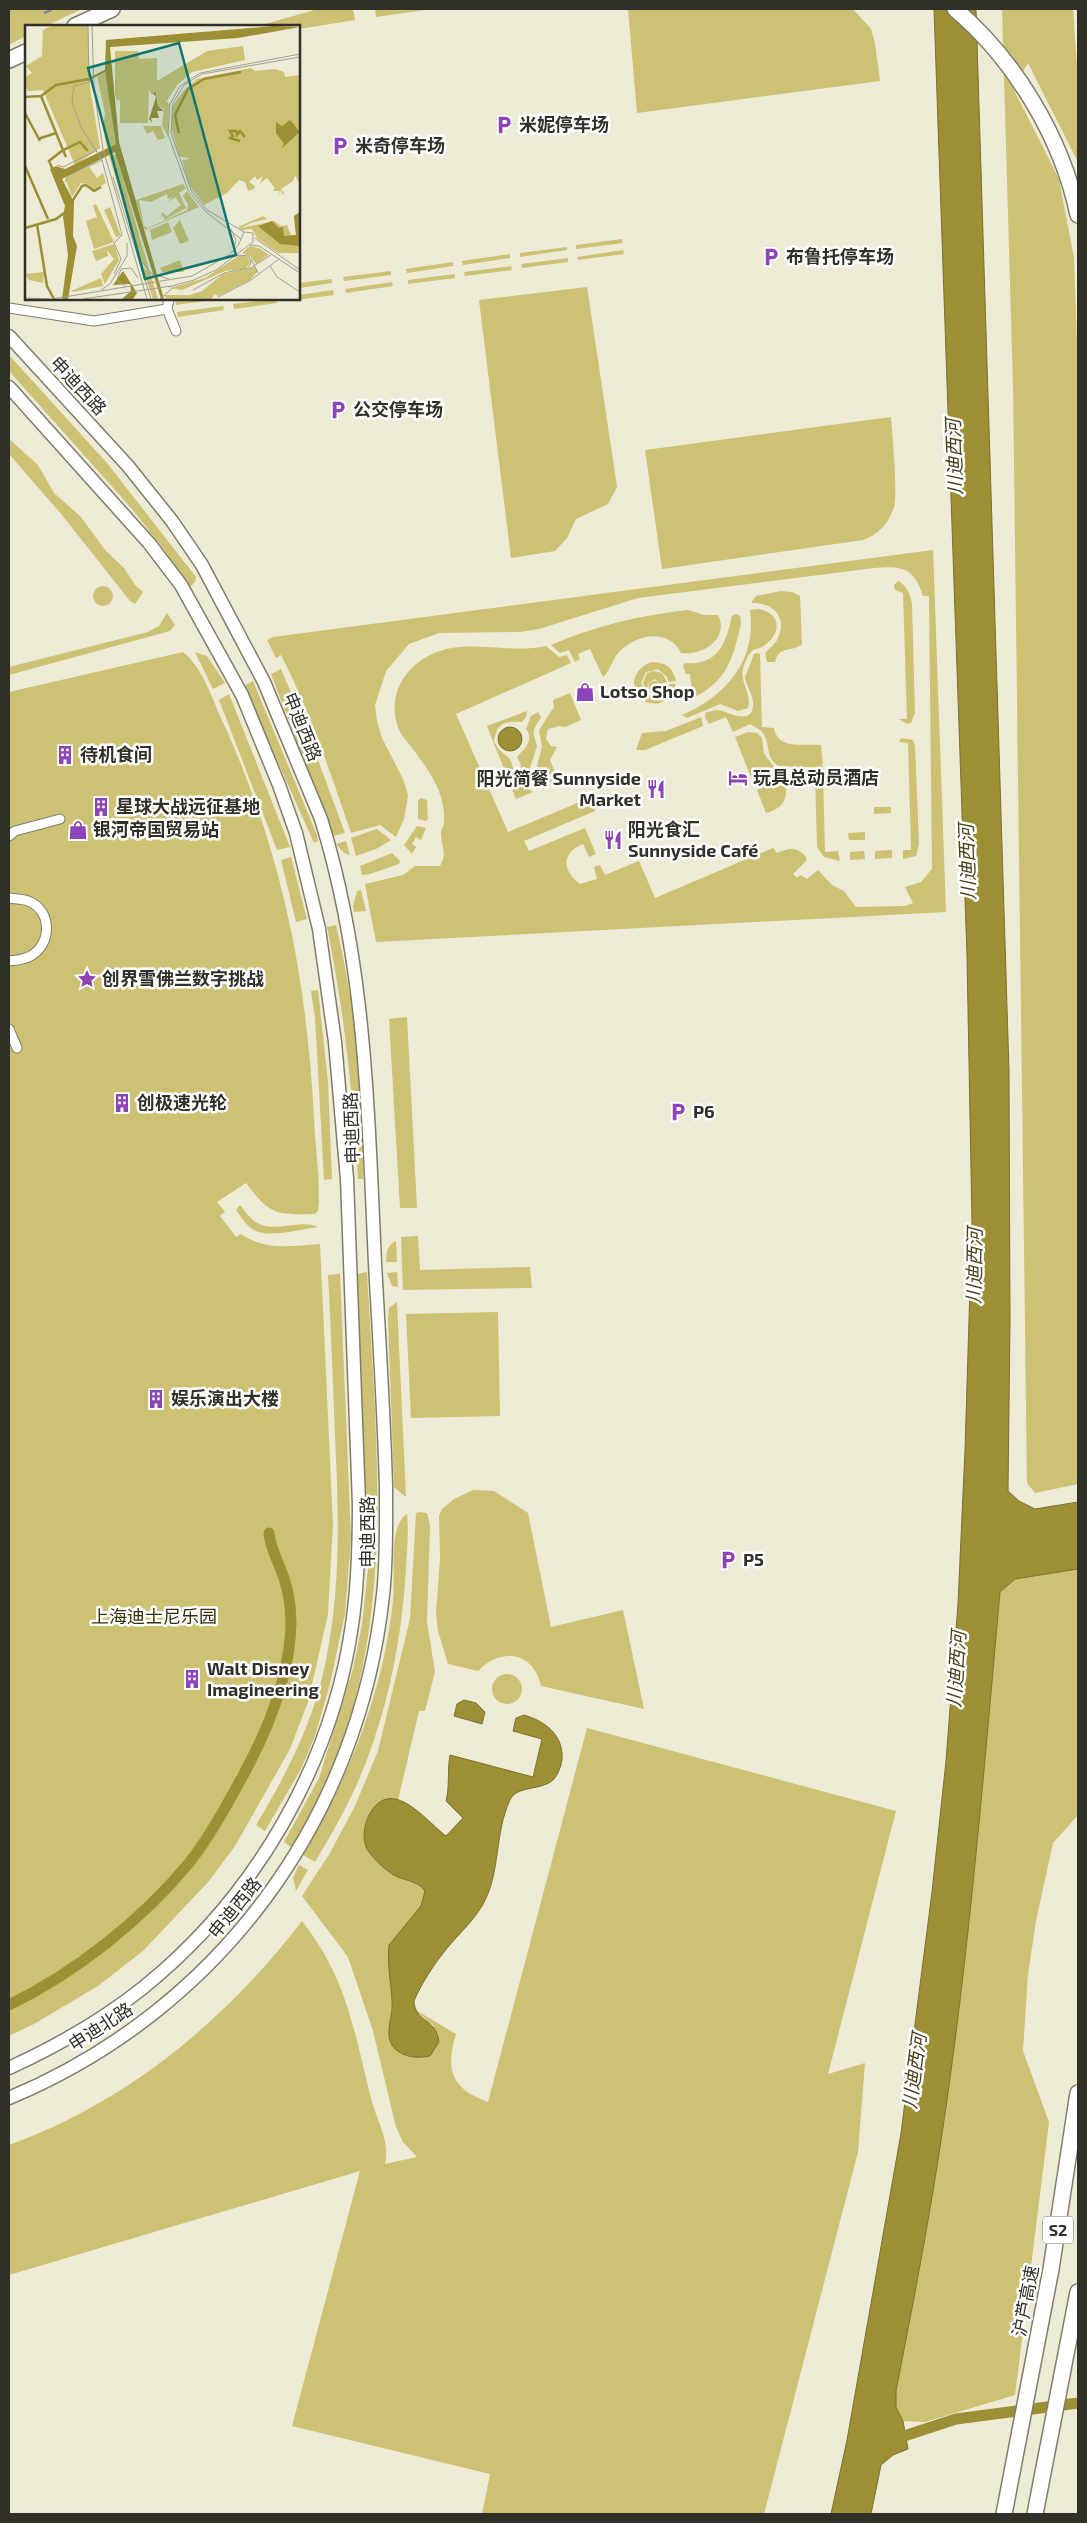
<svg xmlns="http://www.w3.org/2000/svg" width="1087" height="2523" viewBox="0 0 1087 2523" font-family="'Exo 2','Noto Sans SC',sans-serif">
	<rect width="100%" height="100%" fill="#edead5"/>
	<g fill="#cdc173">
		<polygon points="9,9 43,9 47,13 57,9 82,9 46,26 26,26 26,36 9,45"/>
		<polygon points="318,9 353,9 355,20 299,29 299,26 258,26"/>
		<polygon points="375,9 432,9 376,17"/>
		<polygon points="628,9 853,9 871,29 875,43 880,81 637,113"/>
		<polygon points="1002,9 1073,9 1078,80 1078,162 1028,63 1013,88 1059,179 1074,258 1078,371 1078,1484 1035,1493 1027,1483 1013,386"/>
		<polygon points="622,239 623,243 576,249 576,245"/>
		<polygon points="567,247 567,250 520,257 520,253"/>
		<polygon points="623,250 624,254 578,260 577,257"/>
		<polygon points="510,254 510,258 463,265 462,261"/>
		<polygon points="568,258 568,262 522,268 521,264"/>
		<polygon points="453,262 453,266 407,273 406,269"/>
		<polygon points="511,266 512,270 465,276 464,272"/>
		<polygon points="391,271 391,275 344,281 343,277"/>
		<polygon points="455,274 455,278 408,284 408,280"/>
		<polygon points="332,279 332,283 299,288 299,283"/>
		<polygon points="392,282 393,286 346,293 345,289"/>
		<polygon points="587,287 617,487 608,504 576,519 567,538 555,551 511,558 479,300"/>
		<polygon points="333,290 334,295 289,301 289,299 299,299 299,295"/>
		<polygon points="186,299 220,299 176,305 175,300"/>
		<polygon points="273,299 276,299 277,303 234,309 233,304"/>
		<polygon points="223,306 224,310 178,317 177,312"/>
		<polygon points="9,355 107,463 196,577 195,582 191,586 187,584 165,551 132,509 9,371"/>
		<path d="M891,417C892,435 898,494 894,507C889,523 878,535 863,540L662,569L645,450Z"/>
		<polygon points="9,439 38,465 54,493 80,516 106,551 124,568 135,585 143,592 135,604 130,601 62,515 9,454"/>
		<path d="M933,550L946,912L376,942L365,884L403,875L415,866H440C448,853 441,847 441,833C441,830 444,826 444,822C445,812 442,798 438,789C432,774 419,757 409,744C406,740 402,736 400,732C384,696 406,662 440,651C471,640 511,654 546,646L559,657L567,655L571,663L456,714L508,832L594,796L595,811L524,841L529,851L585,828L596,854L589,857L583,844C561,853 562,871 580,884L597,879L594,867L600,865L605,875L639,861L655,898L773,848L777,853C788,848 797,846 806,857V861L793,874L797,878L800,875L807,879L818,870L832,885L844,891L856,907L905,906L913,903L905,887L921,882L932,869L929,596H923C914,567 902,566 874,568L638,598L539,629L520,632L439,633L409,644L386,671L375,705L377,721L382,738L403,779L408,795L404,819L396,837L380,825L351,833C330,772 311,713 281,655L276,658L267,640L273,637Z"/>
		<path d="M898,581C907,585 910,594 912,604L915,713L911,723L907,724L899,719H907L903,593L895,590L894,585Z"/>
		<circle cx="103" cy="596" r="10"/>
		<path d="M781,591L792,592L800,596L802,644C791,653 779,645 775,662H767L765,653C769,648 776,644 778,638C788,616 772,602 751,603L756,596Z"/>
		<path d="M759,609C781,614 782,632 765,645C760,649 755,648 751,652C747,656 745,663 743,669C740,683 752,694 748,708L738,711L720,704L687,718L682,715C726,696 757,660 750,610Z"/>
		<path d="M688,610L704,615H718C730,639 702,656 681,653C669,628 636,634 619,652C612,659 611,670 603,677L590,649L578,654L580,659L575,662L569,650L560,653L551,645C595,626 640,615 688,610Z"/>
		<polygon points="167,613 175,625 170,631 9,675 9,667 148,632 159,626"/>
		<path d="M736,614L740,616L741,623C735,651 729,677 702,693C696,696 691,701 684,700V697L692,691L690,674H686L683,666L685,663C719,666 726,642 732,616Z"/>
		<path d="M183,652C202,667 212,698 222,720C282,852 306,973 314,1117C315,1147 321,1181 318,1211L315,1214C276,1215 270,1215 246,1183L217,1202L225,1212L220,1216L236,1237L241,1234C266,1251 291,1246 320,1244L333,1524L328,1614L308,1702L290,1749L235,1846L209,1881L144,1950L98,1986L34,2024L9,2036V692Z"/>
		<polygon points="195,652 207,656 225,683 213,689"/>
		<path d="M758,653L760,654L762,727L774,728C778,751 804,743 821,745L823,768L778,766C765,757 771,745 763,733C760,729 754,727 750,724L733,732L726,717L709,724L705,717L706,712C710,712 714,710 718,710C727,711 754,728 753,703C753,694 746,686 745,677L754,654Z"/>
		<path d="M651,662C665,662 673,667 676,681L669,682L667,677L658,669L646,672L641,683L649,695H661L667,690L669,684H676L671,698L657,704L645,702L646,697L638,689L635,690C632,676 638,668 651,662Z"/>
		<polygon points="281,669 305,725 345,833 333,836 271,674"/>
		<polygon points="653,671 662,673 667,682 660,684 655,679 649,682 647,688 652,693 659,691 661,685 667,685 664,691 656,695 646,691 643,683 647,673"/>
		<circle cx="654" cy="686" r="5.5"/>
		<polygon points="253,681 317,835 318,841 314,843 244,686"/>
		<polygon points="570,693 581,720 565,727 559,726 548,729 546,739 551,746 557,747 550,760 555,772 548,776 543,774 537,766 542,747 539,730 554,707 553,700"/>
		<polygon points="229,694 290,847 277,850 219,700"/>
		<path d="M527,711L526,717L522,722C505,721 497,722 494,741C504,762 513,748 514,780L533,792L516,799L487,726Z"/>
		<path d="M538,712L541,717C532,733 532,729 537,746L530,768L539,779C549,780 555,775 564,776L565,779L554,784L552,781L539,784L526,781L520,772L521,765L517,757C524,749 535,741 526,729L531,716Z"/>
		<polygon points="701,717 703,726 645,750 636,750 642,733 666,731"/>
		<polygon points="748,732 757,733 762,738 764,754 778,772 772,780 755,787 735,737"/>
		<polygon points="901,738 913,740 915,746 919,844 916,856 903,859 903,850 911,850 908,743 899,742"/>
		<polygon points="815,774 823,774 825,852 838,851 840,861 824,857 817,847"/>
		<path d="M780,776H783C789,795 787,807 766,813L757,790L773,783Z"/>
		<polygon points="862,776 863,784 847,784 847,777"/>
		<polygon points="421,798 427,800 428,819 426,821 418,819 418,800"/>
		<polygon points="874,807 891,807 891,813 874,814"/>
		<polygon points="417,826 426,828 421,840 416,837 412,844 416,847 412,854 404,845"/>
		<polygon points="377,829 391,840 376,849 356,856 351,838"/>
		<polygon points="865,832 865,840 849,840 848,833"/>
		<polygon points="346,841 350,855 344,853 336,844"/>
		<polygon points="892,850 892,858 875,859 875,851"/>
		<polygon points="864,851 865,859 850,860 850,852"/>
		<polygon points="392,853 400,861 399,864 370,874 362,875 360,866"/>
		<polygon points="291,857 307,919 296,922 281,860"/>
		<polygon points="361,890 366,911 354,912 353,906 357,891"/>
		<path d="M336,925C356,1007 363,1094 363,1179H358C353,1094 344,1011 327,927Z"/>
		<polygon points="318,990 328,1082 332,1179 324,1180 315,1017 311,991"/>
		<polygon points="407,1017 417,1208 400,1208 389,1019"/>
		<path d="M240,1205C244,1210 249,1217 254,1221C273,1235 298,1218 318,1227C299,1229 267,1240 251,1228C245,1224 240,1215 236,1210Z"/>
		<polygon points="418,1236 420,1270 530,1267 532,1288 403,1290 401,1237"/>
		<path d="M396,1241L397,1262H386C387,1252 386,1246 396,1241Z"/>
		<path d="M367,1272C376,1444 398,1622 326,1784C316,1806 303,1827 291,1847L284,1842L319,1778L353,1669L362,1625L368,1568L357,1274Z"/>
		<polygon points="397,1272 398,1287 392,1286 387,1273"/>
		<path d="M340,1274L351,1538L345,1614L330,1684L315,1736L301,1769L265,1831L256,1825C286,1775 313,1723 325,1665C341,1589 339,1515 335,1438C333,1384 331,1329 328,1275Z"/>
		<polygon points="397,1302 406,1497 394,1487 388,1318 389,1308"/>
		<polygon points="498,1312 500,1416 411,1418 406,1314"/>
		<path d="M473,1490L494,1491L528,1513L551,1627L623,1610L644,1709L541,1686C534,1652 501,1647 478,1671L448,1664L438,1631L436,1613L440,1558L439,1516L442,1509L454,1499Z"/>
		<path d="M420,1512L427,1513L430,1525L427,1622L435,1672L425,1711H419L398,1800C371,1802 366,1816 364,1841C370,1855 384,1869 397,1876C407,1882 418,1881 425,1891L422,1906L389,1946L392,2001L390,2028L407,2056L422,2058L430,2056L434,2026L414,2009L456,2034C445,2069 451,2089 488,2102L587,1728L896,1811L828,2074L865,2063L858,2152L764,2514H482L490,2474L292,2426L360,2171L9,2275V2145C128,2102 226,2020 302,1921C348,1980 354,2032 372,2102C378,2123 390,2142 385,2164L417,2157L403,2142L396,2127L373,2031L348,1957L302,1896L330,1853L355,1806L378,1751L410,1619L416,1513Z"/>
		<path d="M407,1514C409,1532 407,1549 406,1567C402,1644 385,1725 352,1795C341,1818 328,1840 315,1862L303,1855C349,1777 384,1690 393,1600C396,1577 387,1527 407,1514Z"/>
		<path d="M1078,1569V1815L1053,1843L1036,1921L1028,1974L1023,2051L1049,2122L1015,2395L925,2422L903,2421L896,2407V2391C909,2324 922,2258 933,2191C966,1993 982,1792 1000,1592L1015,1579Z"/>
		<circle cx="507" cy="1689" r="15"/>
		<polygon points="299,1865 308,1870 296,1891 293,1878"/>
	</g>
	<g fill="#9c8f34" stroke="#7c7230">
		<path d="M934,9H976L1009,1071L1010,1321L1008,1491L1019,1501L1035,1509L1078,1502V1569L1015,1579L1000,1592C982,1792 966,1993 933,2191C922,2258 909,2324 896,2391V2407L903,2421L908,2449L893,2455L881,2465L871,2514H831L847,2440L901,2133L932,1892L946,1761L958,1604L965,1450L972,1222L967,956Z"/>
		<circle cx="510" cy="739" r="12"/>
		<polygon points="464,1700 476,1703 485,1712 482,1724 454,1716 457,1704"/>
		<path d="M524,1715C545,1721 564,1735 562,1760C561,1766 558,1775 553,1780C541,1791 517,1785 510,1800C494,1834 501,1874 482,1906C473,1921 459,1934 448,1947C435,1963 422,1982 414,2001C415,2023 436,2017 439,2042L430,2056C414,2060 391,2055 389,2036C388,2025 393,2012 392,2001C391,1982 387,1964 389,1945L421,1906L425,1891C419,1882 408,1881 398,1877C388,1873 373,1859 367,1849C362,1839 364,1825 369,1815C391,1774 426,1821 446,1836L463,1818L446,1801C450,1785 447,1771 450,1755L533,1777L542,1739L513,1731L516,1718Z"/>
	</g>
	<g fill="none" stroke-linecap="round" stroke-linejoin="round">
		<g stroke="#9c8f34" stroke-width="11">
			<path d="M9,2005C75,1973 142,1920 189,1863C211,1835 229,1801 246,1770C270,1725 290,1675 291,1623C291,1603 287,1583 279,1565C274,1553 270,1545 269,1533"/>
			<polyline points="892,2440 956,2419 1078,2403"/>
		</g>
		<g stroke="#7f7d6a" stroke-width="11">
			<g id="street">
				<polyline points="169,299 167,309 176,331"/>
				<polyline points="9,308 94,321 167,309"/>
				<polyline points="9,836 15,831 60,819"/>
				<path d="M9,898C15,899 23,899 28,901C52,910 52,943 32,955C25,960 17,960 9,961"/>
				<polyline points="9,1029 17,1048"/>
			</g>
		</g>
		<g stroke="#7f7d6a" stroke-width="15">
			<g id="secondary">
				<path d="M9,336L128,466L172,521L202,565L264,682L321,819C366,963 368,1113 375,1263C379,1337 384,1412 386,1487C386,1523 387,1559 383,1595C359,1820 218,2011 9,2098"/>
				<path d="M9,387L149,543L181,585L242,695L279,785L296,833L319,929L335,1042L347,1179L359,1504C359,1544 358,1585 352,1625C332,1765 255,1897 144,1987C103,2020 57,2046 9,2068"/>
			</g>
		</g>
		<g stroke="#7f7d6a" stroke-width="18">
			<g id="highway">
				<path d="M955,9C1015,60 1062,138 1078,215"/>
				<polyline points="75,26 112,9"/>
				<polyline points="9,60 26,52"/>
				<polyline points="1004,2514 1051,2269 1078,2093"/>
				<polyline points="1035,2514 1078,2292"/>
			</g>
		</g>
		<use href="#street" stroke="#fff" stroke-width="9"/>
		<use href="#secondary" stroke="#fff" stroke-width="12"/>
		<use href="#highway" stroke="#fff" stroke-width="15"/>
		<polyline stroke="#8c8a7c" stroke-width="3" stroke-dasharray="9 9" stroke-linecap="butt" points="44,13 53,9"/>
	</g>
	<defs>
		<g id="parking-bare" transform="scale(1.5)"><path d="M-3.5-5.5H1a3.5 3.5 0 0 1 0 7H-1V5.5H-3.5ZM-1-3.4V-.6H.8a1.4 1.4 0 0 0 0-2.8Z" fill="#8c44b6" stroke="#fff" stroke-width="2.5" paint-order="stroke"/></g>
		<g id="shop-bare" transform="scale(1.5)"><path d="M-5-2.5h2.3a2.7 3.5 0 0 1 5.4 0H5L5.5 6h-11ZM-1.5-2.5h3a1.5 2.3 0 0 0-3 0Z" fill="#8c44b6" stroke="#fff" stroke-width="2.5" paint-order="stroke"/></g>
		<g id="building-bare" transform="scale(1.5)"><path d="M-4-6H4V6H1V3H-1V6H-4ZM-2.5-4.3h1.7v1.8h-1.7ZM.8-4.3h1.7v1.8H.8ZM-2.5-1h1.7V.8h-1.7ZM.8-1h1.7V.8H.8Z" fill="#8c44b6" stroke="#fff" stroke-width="2.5" paint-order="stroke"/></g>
		<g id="hotel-bare" transform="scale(1.5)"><path d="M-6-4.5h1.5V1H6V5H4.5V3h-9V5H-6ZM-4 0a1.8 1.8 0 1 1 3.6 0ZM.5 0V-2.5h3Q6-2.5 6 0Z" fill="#8c44b6" stroke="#fff" stroke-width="2.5" paint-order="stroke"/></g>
		<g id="restaurant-bare" transform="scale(1.5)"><path d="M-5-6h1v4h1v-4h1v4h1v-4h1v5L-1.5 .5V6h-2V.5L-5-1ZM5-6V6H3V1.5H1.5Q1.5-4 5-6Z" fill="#8c44b6" stroke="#fff" stroke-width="2.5" paint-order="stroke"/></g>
		<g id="sight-bare" transform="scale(1.5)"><path d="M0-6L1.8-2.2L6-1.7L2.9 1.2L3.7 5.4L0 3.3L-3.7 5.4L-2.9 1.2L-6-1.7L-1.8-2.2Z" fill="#8c44b6" stroke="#fff" stroke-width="2.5" paint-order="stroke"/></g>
	</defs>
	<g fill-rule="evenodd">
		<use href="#parking-bare" x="504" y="125"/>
		<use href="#parking-bare" x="340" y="146"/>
		<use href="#parking-bare" x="771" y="257"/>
		<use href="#parking-bare" x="338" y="410"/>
		<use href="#shop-bare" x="585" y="692"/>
		<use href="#building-bare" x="65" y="755"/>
		<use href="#hotel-bare" x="738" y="778"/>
		<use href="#restaurant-bare" x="656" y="789"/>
		<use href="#building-bare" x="101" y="807"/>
		<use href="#shop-bare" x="78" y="830"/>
		<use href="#restaurant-bare" x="613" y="840"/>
		<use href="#sight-bare" x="87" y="979"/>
		<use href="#building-bare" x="122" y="1103"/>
		<use href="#parking-bare" x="678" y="1112"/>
		<use href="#building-bare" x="156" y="1399"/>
		<use href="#parking-bare" x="728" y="1560"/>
		<use href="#building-bare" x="192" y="1679"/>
	</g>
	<g text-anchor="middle" stroke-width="5" stroke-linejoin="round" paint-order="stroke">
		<rect fill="#fff" stroke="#6f6e68" stroke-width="1" x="1043" y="2216.5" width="30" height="27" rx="4"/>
		<g font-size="16" font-weight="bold" fill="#313028">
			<text x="1058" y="2236">S2</text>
		</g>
		<g font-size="18" font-weight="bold" fill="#313028" stroke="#fff" text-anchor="start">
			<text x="519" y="131">米妮停车场</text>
			<text x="355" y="152">米奇停车场</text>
			<text x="786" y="263">布鲁托停车场</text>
			<text x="353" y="416">公交停车场</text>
			<text x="600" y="698">Lotso Shop</text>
			<text x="80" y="761">待机食间</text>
			<text x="753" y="784">玩具总动员酒店</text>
			<text x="641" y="785" text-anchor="end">阳光简餐 Sunnyside<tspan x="641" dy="21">Market</tspan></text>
			<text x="116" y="813">星球大战远征基地</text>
			<text x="93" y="836">银河帝国贸易站</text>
			<text x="628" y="836">阳光食汇<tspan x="628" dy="21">Sunnyside Café</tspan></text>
			<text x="102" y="985">创界雪佛兰数字挑战</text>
			<text x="137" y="1109">创极速光轮</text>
			<text x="693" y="1118">P6</text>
			<text x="171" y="1405">娱乐演出大楼</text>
			<text x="743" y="1566">P5</text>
			<text x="207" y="1675">Walt Disney<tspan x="207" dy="21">Imagineering</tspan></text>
		</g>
		<g font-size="18" fill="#313028" stroke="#fff">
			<text transform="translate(78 386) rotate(47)" y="6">申迪西路</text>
			<text transform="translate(302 727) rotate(68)" y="6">申迪西路</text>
			<text transform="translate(352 1128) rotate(-92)" y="6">申迪西路</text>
			<text transform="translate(368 1532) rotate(-90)" y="6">申迪西路</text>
			<text transform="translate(235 1908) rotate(-51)" y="6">申迪西路</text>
			<text transform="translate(101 2027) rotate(-33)" y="6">申迪北路</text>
			<text transform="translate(1026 2301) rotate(-79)" y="6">沪芦高速</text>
		</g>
		<g font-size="18" fill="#373109" stroke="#fff">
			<text x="154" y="1623">上海迪士尼乐园</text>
		</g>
		<g font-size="19" font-style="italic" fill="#48421c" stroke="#fff">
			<text transform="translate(954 457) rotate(-92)" y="7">川迪西河</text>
			<text transform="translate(967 862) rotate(-92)" y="7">川迪西河</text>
			<text transform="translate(974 1266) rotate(-89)" y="7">川迪西河</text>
			<text transform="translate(956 1669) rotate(-86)" y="7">川迪西河</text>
			<text transform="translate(914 2071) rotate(-82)" y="7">川迪西河</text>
		</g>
	</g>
	<g transform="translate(25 25)">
		<rect width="275" height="275" fill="#edead5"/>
		<path d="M26,1H63L65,63L75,123L50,140L18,65L3,66L0,58V52L7,48L1,41L17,31L18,5ZM218,21L220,35L167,47L152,60L142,76L128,58L144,79L143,112L137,100L139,84L133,81L132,68L127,70L124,65L123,98H95V75L92,76L90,69V26H113L114,34L132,33V56L182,26ZM226,43L230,46L250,44L259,47L260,52L275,50V160L270,150L268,156L256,164L259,168L258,170L255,165L254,170V166H248L250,163L242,153L235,158L238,151L232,155L230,151L224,157L230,161L229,164L223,166L220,157L214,155L202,168L179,180L164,160L158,138L157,135L165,134L154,131L146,102L147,82L158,66L172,54ZM79,48H82L91,119L82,124L78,104L80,88L72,52ZM118,101H136L140,113L133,115L128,106L122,109ZM91,129L117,220L133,274H128L116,240L123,247L115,232L84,131ZM64,142L72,153L78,148L81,158L68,165L62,159L56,158L47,172L40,153ZM158,159L161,163L154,168L161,183L139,195L138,190L135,194L137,187L142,191L156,180L150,172L143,177L148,171L143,174L142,169L126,177L114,175L119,201L123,203L162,185L163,179L158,171L162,166L174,182L120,205L111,175ZM71,179L89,217L69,224L61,196L72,192L68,181ZM85,182L96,211L91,212L79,185ZM275,187V228H253L232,213L227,204L217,205L213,202L238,191L242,194L226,198L216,203L249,196L256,201L262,200L266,210H271L269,191ZM155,195L164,216L155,219L148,203ZM143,197L147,207L127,215L125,205ZM89,219L94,235L80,259L76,249L89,234L82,225L83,231L71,236L67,226ZM225,221L234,223L244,230L231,239L225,231L217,228ZM215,230L223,232L225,238L220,244L200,246L157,265L145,263L180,253ZM155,235L159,247H137L135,243ZM230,242L233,246L225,255L193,271L190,269L186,274H141L140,270H165L177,266L198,249ZM19,247L18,258L4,255L0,249ZM76,253L78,261L47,267L46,266Z" fill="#cdc173"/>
		<path d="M249,1L275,2L213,13L85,22L94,117L139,274H136L90,127L37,154L49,177L48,211L52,221L43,274H37L43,230L38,191L40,181L25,144L31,141L40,144L91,119L80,45L81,15ZM131,67L133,81L139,86H132L134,93H126L127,98L124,94L131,72L128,68ZM265,95L275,107L256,124L259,119L251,108V97L257,101ZM275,187V221L255,219L233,201L247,196L254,203L258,202L259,211L271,210L269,191ZM98,246L112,268L108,274H97L106,266L105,259L88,260Z" fill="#9c8f34"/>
		<path fill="none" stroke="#9c8f34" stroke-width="2.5" d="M16,71L38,125L24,136L28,145M0,72L16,71L31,60L64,54L82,45M0,88L15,116M154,108L150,90L163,64L179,54L216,47M13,114L31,108M215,116L205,113L208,111L205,106H211L212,110L215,106L220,112M41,132L38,125L55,117L63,126M0,141L23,194M46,178L57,161L61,160L69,166L76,162M12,199L22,261L29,274M0,203L31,194L39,188"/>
		<path fill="none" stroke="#a2a090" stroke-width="1" d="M63,1L64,57L49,61L47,77L56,102L77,135L97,210L89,218L96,234L89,249M67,1L69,64L78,124L122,274M32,140L38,142L72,125M88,152L126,274M40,157L43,151L77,135M206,204L211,215L209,224M219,207L182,185L166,165L146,108L148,78L159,60L177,49L275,32M230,213L275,245M216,214L181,187L163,165L143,109L145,79L155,61L175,48L275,29M225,220L234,221L275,248M226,234L233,248M116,236L127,249L144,254M245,241L252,252L275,267M224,244L246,230M101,262L92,255L96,244L106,243L113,253M76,265L85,259L102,231V218M168,265L199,248L223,243L226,238L224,231L213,230M193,272L226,255L254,234M0,273L25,274M27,274L167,251L204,230L213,221L219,207L228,208V217L191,245L169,255L143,262M58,274L146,261M135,274L149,262"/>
		<path fill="#0f766e" fill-opacity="0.15" stroke="#0f766e" stroke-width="2.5" d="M154,18L211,230L120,254L63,43Z"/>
		<rect width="275" height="275" fill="none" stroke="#313028" stroke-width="2.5"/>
	</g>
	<rect width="1087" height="2523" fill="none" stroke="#313028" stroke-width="20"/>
</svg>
